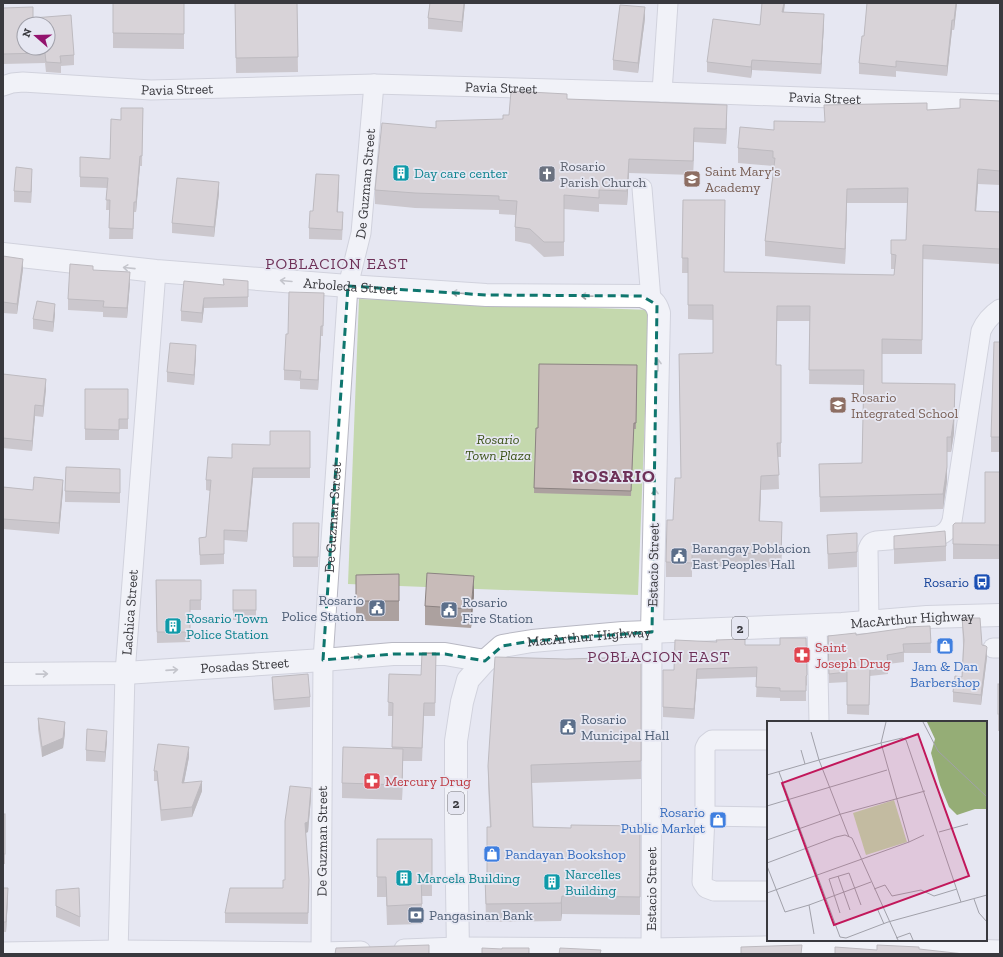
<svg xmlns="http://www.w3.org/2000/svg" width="1003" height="957" viewBox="0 0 1003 957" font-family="'Zilla Slab',serif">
	<rect width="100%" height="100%" fill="#e6e7f2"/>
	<polygon fill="#c4d8ad" points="359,299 649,310 638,595 348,584"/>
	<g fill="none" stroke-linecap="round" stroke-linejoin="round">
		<g stroke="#b8b8c3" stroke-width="21">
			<g id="minor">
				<path id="s1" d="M3,86L12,83L23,82L151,90L374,84L662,92L1000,104"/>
				<polyline points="662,92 668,3"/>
				<polyline points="642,188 651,300"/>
				<path d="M869,622L868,549C870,544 871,542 876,541L938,536C946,533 949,529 952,521L981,331C985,322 991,315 1000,309"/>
				<polyline points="817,624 819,722"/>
				<polyline points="993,648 1000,648"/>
				<polyline points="768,740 712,740 707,744 705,748 705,816 702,882 706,888 714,891 768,891"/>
				<polyline points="705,816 768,817"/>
				<polyline points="404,949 458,947 651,948 818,945 1000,950"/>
				<polyline points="3,952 118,950 321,952 361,951"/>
				<path id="s2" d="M118,954L125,673L156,271"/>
				<path id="s3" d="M321,954L323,660L348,286L361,233L374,84"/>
				<path id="s4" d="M651,954L652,632"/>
			</g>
		</g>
		<g stroke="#b8b8c3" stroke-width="24">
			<g id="major">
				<path id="s5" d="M3,254L156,271L348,286L486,295L642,296C652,300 656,302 659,313L652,632"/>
				<path id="s6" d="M3,674L125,673L323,660L393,654H445L485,661"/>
			</g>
		</g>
		<g stroke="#b8b8c3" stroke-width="24">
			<g id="highway">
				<path id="s7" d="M458,954L456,818V741L462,702L468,680L485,661L502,646L532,641L623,633L842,624L927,617L1000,615"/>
			</g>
		</g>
		<use href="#minor" stroke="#fff" stroke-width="19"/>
		<use href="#major" stroke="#fff" stroke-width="22"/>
		<use href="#highway" stroke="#fff" stroke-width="22"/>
	</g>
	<g fill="#aca19f">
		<polygon points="113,3 184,3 184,49 113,48"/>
		<polygon points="235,3 297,3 298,72 236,73"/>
		<polygon points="430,3 465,3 462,32 428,29 428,18"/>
		<polygon points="762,3 785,3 784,12 824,24 821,74 752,70 751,78 707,72 707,62 760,25"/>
		<polygon points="867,3 957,3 954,30 952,30 947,76 896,71 896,77 859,74 859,63 864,36"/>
		<polygon points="3,8 33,18 74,55 74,65 61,66 61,73 46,72 45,63 3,64"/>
		<polygon points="645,18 638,73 613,70 613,60"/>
		<polygon points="567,99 727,120 726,144 694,142 693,175 629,173 627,205 599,204 599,212 564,209 564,256 544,257 530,244 515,241 515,215 499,214 499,210 415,208 375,204 375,190 509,115"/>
		<polygon points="1000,101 1000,185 978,184 976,211 1000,212 1000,264 923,259 922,354 882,354 882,383 954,433 951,452 947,452 947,481 943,509 820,512 819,464 862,463 864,385 809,384 810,321 777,321 776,365 781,365 781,457 778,457 779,489 761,490 760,521 782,536 781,568 692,566 692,577 666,577 666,562 673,520 681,478 679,354 713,353 713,320 688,319 688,273 682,273 683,200 724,272 894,275 895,269 891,269 891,240 906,240 908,203 847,203 845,264 765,256 765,241 773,172 773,166 738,163 738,148 774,130 824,122 927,110 960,108"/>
		<polygon points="143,108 142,166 140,166 136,212 134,212 133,239 109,239 110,210 106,210 107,188 80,187 80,177 110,159 121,120"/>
		<polygon points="32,179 31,203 14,202 14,191"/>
		<polygon points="339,185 338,212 343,222 342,240 309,239 309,228 313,211"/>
		<polygon points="219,193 214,237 172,233 172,223"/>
		<polygon points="3,256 23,269 17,314 3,313"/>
		<polygon points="248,281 248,307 204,308 202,323 181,321 181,311 223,285"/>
		<polygon points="130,283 127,318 103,317 103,312 68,310 68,299"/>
		<polygon points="324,293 323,336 321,336 318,390 300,389 300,381 284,380 284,370 288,334"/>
		<polygon points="55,314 53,332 33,329 33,319"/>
		<polygon points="1000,342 1000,452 991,452 991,437"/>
		<polygon points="196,355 194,385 167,382 167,372"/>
		<polygon points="637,365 636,429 634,429 631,496 534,493 536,428 538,428"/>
		<polygon points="3,374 46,389 43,417 35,416 32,451 3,448"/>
		<polygon points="85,389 128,389 128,429 119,429 119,440 85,440"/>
		<polygon points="310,431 310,478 253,478 247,542 224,540 224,564 200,565 199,538 206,537 210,491 206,490 206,480 270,445"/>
		<polygon points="1000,472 1000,559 953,559 953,525 985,523"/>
		<polygon points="120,479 120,503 65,502 65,491"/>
		<polygon points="3,487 33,490 63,490 59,534 3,529"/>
		<polygon points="293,523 319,523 318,567 293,567"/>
		<polygon points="857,533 857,567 828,569 827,535"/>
		<polygon points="894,536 946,546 946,561 894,564"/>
		<polygon points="399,574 399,621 356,621 356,575"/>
		<polygon points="156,580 201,580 201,610 190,610 190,642 157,643"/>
		<rect x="233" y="590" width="23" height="30"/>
		<polygon points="474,595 471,628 425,625 425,606"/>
		<polygon points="962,618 982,645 987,657 981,705 953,702 953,692 962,677 963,645"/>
		<polygon points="930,626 931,653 904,653 904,662 888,664 888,674 870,676 869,715 847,714 847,682 829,683 828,636 856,635"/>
		<polygon points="806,638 807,685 806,686 806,701 780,701 780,698 756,697 757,677 697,679 694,719 663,717 663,670 674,670 745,645 780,645"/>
		<polygon points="436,653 435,716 424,716 422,761 403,761 402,800 342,798 342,783 392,749 393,716 388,716 389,674 421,675"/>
		<polygon points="641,657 641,779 532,783 533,827 571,828 640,826 640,915 562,914 561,921 486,922 485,878 487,878 490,827 488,784 488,766 566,659"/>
		<polygon points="272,677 310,697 310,707 274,710 272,687"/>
		<rect x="998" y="684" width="2" height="47"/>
		<polygon points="38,718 65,733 63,748 42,757 38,729"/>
		<polygon points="107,741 105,762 86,761 86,750"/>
		<polygon points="189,757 184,782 202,791 192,817 161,821 157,781 154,781 154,771"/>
		<polygon points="311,798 308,832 306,833 309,890 308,924 225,923 225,913 283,888"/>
		<rect x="3" y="814" width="2" height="50"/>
		<polygon points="377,839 432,839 432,896 422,896 422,924 387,925 386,897 377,897"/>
		<polygon points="3,888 8,898 6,932 3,932"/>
		<polygon points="56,890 80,917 80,927 56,917"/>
	</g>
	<g fill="#8c8382">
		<polygon points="464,3 465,3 462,32 462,22"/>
		<polygon points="784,3 785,3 782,22 782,12"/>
		<polygon points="956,3 957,3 954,30 954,20"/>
		<polygon points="645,7 645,18 638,73 638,63"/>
		<polygon points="824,14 824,24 821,74 821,64"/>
		<polygon points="952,20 952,30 947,76 947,66"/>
		<polygon points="752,60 752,70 751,78 751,67"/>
		<polygon points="727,105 727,120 726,144 726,129"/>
		<polygon points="694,128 694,142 693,175 693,161"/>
		<polygon points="140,156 140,166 136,212 136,202"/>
		<polygon points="629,159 629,173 627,205 627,191"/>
		<polygon points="32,169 32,179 31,203 31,192"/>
		<polygon points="978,169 978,184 975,226 975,211"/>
		<polygon points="339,175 339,185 337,222 337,212"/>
		<polygon points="219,182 219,193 214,237 214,227"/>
		<polygon points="847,189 847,203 845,264 845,249"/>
		<polygon points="23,259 23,269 17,314 17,304"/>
		<polygon points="130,272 130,283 127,318 127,308"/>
		<polygon points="204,298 204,308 202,323 202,313"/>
		<polygon points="55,304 55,314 53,332 53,322"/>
		<polygon points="321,326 321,336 318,390 318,380"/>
		<polygon points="196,345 196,355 194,385 194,375"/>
		<polygon points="46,379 46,389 43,417 43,406"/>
		<polygon points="955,384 954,433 951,452 951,437"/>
		<polygon points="35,405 35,416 32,451 32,441"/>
		<polygon points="947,467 947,481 943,509 943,494"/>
		<polygon points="253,468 253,478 247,542 247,531"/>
		<polygon points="761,476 761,490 759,536 759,521"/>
		<polygon points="63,480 63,490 59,534 59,523"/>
		<polygon points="782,522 782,536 781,568 781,554"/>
		<polygon points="474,576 474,595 471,628 471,609"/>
		<polygon points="987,647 987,657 981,705 981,695"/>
		<polygon points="697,669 697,679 694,719 694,709"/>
		<polygon points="65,722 65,733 63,748 42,757 42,747"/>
		<polygon points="107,731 107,741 105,762 105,752"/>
		<polygon points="189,747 189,757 182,793 182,783"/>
		<polygon points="403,749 403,764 402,800 402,785"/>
		<polygon points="202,781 202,791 192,817 192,807"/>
		<polygon points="311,788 311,798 308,832 305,833 305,823"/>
		<polygon points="8,888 8,898 6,932 6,922"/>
		<polygon points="562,896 562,914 561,921 561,903"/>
	</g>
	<g fill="#c8bbb9" stroke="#8c8382" fill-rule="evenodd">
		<polygon points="113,3 184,3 184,34 113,33"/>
		<polygon points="235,3 297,3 298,57 236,58"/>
		<polygon points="430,3 464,3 462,22 428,18"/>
		<polygon points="762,3 784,3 782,12 824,14 821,64 752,60 751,67 707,62 713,19 760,25"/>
		<polygon points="867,3 956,3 954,20 952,20 947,66 896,61 896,67 859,63 862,36 864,36"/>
		<polygon points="620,5 645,7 638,63 613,60"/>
		<path d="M33,7V18L71,15L74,55L60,56L61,63L46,62L45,53L3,54V8ZM24,24H48V48H24Z"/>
		<polygon points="511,91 567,94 567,99 727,105 726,129 694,128 693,161 629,159 627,191 599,190 599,198 564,195 564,242 544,242 530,229 515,227 517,201 499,200 499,196 415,193 375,190 382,123 436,128 436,121 503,119 503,115 509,115"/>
		<polygon points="960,99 1000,101 1000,171 978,169 975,211 1000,212 1000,249 923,245 922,340 882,339 882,383 955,384 954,418 951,437 947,437 947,467 943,494 820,497 819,464 862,463 864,370 809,370 810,306 777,306 776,365 781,365 781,443 777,443 779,475 761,476 759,521 782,522 781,554 692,552 692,563 666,562 667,520 673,520 675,478 681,478 679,354 713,353 713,305 688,305 688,258 682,258 683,200 725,200 724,272 894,275 896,255 891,254 891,240 906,240 908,188 847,189 845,249 765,241 775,158 773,158 773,151 738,148 740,127 774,130 774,121 825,122 824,105 927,103 927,110 960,108"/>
		<polygon points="121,108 143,108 142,156 140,156 136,202 134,202 133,229 109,228 110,200 106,200 108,178 80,177 80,157 110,159 111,119 121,120"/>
		<polygon points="16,167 32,169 31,192 14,191"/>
		<polygon points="316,174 339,175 337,212 343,212 342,230 309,228 310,211 313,211"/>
		<polygon points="177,178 219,182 214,227 172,223"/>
		<polygon points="3,256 23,259 17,304 3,302"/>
		<polygon points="70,264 93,266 93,270 130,272 127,308 103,307 104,301 68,299"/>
		<polygon points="223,279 248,281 248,297 204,298 202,313 181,311 184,281 224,285"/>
		<polygon points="289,292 324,293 323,326 321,326 318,380 300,379 301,371 284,370 286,334 288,334"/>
		<polygon points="37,301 55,304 53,322 33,319"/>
		<polygon points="994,342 1000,342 1000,437 991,437"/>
		<polygon points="170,343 196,345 194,375 167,372"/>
		<polygon points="539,364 637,365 636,423 634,423 631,491 534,488 536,428 538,428"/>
		<polygon points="3,374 46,379 43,406 35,405 32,441 3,438"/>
		<polygon points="85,389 128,389 128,419 119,419 119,430 85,429"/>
		<polygon points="270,431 310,431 310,468 253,468 247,531 224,530 224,554 200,555 199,538 206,537 211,480 206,480 208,457 232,458 232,444 270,445"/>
		<polygon points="66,467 120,469 120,493 65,491"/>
		<polygon points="985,472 1000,472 1000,545 953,544 953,525 955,523 985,523"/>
		<polygon points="34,477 63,480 59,523 3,519 3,487 33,490"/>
		<polygon points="293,523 319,523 318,557 293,557"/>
		<polygon points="945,531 946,546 894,549 894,536"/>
		<polygon points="857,533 857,552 828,554 827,535"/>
		<polygon points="427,573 474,576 471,609 425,606"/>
		<polygon points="399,574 399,601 356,601 356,575"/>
		<polygon points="156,580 201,580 201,600 190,600 190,632 157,632"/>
		<rect x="233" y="590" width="23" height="20"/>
		<polygon points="962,618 980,618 982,645 986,646 987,647 981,695 953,692 955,676 962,677 964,640"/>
		<polygon points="930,626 931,643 903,644 904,652 887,655 888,664 870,667 869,705 847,705 847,672 829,674 828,636 856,633 856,635 906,628 906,627"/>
		<polygon points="780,638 806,638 807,675 806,676 806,691 780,691 780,688 756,687 757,667 697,669 694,709 663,707 663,670 674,670 675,640 717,642 716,640 745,639 745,645 780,645"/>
		<polygon points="422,653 436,653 435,703 424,703 422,748 392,747 393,703 388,702 389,674 421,675"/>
		<polygon points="495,657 566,659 641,657 641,761 531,765 533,827 571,828 571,825 640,826 640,897 562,896 561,903 486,904 485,878 487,878 487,827 491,827 488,766"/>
		<polygon points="308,674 310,697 274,700 272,677"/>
		<rect x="998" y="684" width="2" height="30"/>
		<polygon points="38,718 65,722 63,738 42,747"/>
		<polygon points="87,729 107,731 105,752 86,750"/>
		<polygon points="158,744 189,747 182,783 202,781 192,807 161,810 157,771 154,771"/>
		<polygon points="343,747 403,749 402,785 342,783"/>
		<polygon points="290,786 311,788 308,822 305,823 309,880 308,913 225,913 230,888 283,888 283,880 285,880 285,821"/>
		<rect x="3" y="814" width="2" height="40"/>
		<polygon points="377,839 432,839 432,877 421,877 422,904 387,906 386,877 377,877"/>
		<polygon points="3,888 8,888 6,922 3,922"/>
		<polygon points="79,888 80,917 56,906 56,890"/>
		<polygon points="429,945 429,954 335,954 336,948"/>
		<polygon points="802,945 801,954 741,954 741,947"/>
		<polygon points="877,945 919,947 919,949 964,954 835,954 835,947 877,950"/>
		<polygon points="482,948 502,949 502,948 529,948 529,954 482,954"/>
		<polygon points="560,948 601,950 600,954 559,954"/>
	</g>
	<defs><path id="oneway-shaft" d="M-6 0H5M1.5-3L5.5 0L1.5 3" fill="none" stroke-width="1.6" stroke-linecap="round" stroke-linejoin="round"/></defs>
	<g stroke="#9c9c9e">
		<use href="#oneway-shaft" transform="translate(129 268) rotate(-174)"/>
		<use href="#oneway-shaft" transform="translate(286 281) rotate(-175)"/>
		<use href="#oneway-shaft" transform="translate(458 293) rotate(-176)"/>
		<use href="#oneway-shaft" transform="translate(587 296) rotate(-180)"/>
		<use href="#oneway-shaft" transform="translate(658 365) rotate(-89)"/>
		<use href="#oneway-shaft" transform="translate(655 495) rotate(-89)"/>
		<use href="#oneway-shaft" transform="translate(357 657) rotate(-5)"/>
		<use href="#oneway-shaft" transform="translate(172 670) rotate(-4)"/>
		<use href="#oneway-shaft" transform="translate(42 674) rotate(-1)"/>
	</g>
	<path d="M0 0H1003V957H0ZM348,286L486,295L642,296L657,305L652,632L532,641L502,646L485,661L445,654H393L323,660Z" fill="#e6e7f2" fill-opacity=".55" fill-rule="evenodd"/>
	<path fill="none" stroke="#0f766e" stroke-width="3" stroke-dasharray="8 5" stroke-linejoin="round" d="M348,286L486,295L642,296L657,305L652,632L532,641L502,646L485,661L445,654H393L323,660Z"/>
	<defs>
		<g id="building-square" transform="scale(0.9)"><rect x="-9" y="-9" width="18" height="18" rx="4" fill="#0f9aa8" stroke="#e6e7f2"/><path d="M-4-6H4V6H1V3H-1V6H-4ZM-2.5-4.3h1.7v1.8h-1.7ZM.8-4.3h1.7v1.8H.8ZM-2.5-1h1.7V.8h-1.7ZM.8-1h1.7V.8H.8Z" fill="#fff"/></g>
		<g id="church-square" transform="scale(0.9)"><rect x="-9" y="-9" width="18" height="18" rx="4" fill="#6b7280" stroke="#e6e7f2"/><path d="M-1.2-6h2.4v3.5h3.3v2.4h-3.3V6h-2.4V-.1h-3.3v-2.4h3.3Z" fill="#fff"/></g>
		<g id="school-square" transform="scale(0.9)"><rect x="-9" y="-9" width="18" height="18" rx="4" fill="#8d6e63" stroke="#e6e7f2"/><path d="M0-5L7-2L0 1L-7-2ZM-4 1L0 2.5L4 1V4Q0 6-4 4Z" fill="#fff"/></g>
		<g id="civic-square" transform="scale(0.9)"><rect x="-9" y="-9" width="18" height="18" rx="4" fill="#5c6f8a" stroke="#e6e7f2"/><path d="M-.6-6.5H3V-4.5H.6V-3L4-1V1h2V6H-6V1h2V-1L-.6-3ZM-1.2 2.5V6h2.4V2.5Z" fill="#fff"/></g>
		<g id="bus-square" transform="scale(0.9)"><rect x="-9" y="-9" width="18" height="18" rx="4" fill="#1a4fb4" stroke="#e6e7f2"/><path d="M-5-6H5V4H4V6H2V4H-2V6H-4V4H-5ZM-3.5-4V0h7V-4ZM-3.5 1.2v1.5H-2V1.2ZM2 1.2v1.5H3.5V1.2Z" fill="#fff"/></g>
		<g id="shop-square" transform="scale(0.9)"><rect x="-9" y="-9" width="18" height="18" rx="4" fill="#3f7fe0" stroke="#e6e7f2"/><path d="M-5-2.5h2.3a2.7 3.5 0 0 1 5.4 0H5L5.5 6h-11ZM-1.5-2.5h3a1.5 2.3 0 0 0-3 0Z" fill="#fff"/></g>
		<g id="pharmacy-square" transform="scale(0.9)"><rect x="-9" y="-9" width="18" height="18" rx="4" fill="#e0444e" stroke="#e6e7f2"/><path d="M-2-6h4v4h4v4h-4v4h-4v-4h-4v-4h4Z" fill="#fff"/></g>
		<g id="bank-square" transform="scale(0.9)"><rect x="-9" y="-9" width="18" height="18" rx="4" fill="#5c6f8a" stroke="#e6e7f2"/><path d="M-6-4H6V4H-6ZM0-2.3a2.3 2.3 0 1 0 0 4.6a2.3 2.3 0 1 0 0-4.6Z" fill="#fff"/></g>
	</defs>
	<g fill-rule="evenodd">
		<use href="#building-square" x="401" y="173"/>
		<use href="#church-square" x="547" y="174"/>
		<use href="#school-square" x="692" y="179"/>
		<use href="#school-square" x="838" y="405"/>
		<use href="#civic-square" x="679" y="556"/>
		<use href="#bus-square" x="982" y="582"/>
		<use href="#civic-square" x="377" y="608"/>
		<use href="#civic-square" x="449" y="610"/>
		<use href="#building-square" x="173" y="626"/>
		<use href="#shop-square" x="945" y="646"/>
		<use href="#pharmacy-square" x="802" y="655"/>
		<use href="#civic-square" x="568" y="727"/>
		<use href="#pharmacy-square" x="372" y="781"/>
		<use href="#shop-square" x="718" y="820"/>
		<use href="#shop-square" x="492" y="854"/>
		<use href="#building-square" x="404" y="878"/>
		<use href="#building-square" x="552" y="882"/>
		<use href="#bank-square" x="416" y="915"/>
	</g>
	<g text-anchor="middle" stroke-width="3.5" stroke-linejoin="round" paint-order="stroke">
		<g fill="#e6e7f2" stroke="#6d6d74" stroke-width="1">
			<rect x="732" y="617" width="16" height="22" rx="3"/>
			<rect x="448" y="792" width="16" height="22" rx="3"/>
		</g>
		<g font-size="13" font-weight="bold" fill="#39393e">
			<text x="740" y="633">2</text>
			<text x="456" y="808">2</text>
		</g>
		<g font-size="14" fill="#39393e" stroke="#e6e7f2">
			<text dy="5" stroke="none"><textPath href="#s1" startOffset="499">Pavia Street</textPath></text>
			<text dy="5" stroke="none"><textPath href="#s1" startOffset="175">Pavia Street</textPath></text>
			<text dy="5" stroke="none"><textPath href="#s1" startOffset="823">Pavia Street</textPath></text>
			<text dy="5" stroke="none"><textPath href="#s3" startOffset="773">De Guzman Street</textPath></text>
			<text dy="5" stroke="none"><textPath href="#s5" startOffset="349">Arboleda Street</textPath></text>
			<text dy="5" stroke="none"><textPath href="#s3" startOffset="437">De Guzman Street</textPath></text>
			<text transform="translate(653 565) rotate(-89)" y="5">Estacio Street</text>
			<text dy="5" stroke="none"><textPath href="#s2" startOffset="342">Lachica Street</textPath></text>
			<text dy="5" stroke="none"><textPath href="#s7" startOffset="735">MacArthur Highway</textPath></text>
			<text dy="5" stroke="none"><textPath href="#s7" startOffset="411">MacArthur Highway</textPath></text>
			<text dy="5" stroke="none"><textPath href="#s6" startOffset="242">Posadas Street</textPath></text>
			<text dy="5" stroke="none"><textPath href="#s3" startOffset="113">De Guzman Street</textPath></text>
			<text dy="5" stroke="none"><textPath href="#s4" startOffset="65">Estacio Street</textPath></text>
		</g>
		<g font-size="14" fill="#5b616d" stroke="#e6e7f2" text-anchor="start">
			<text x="560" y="171">Rosario<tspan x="560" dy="16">Parish Church</tspan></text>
		</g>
		<g font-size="14" fill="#785e54" stroke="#e6e7f2" text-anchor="start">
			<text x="705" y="176">Saint Mary's<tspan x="705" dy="16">Academy</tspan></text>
			<text x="851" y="402">Rosario<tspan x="851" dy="16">Integrated School</tspan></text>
		</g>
		<g font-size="14" fill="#0d838f" stroke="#e6e7f2" text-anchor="start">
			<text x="414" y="178">Day care center</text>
			<text x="186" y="623">Rosario Town<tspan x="186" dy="16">Police Station</tspan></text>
			<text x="565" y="879">Narcelles<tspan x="565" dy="16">Building</tspan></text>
			<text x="417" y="883">Marcela Building</text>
		</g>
		<g font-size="14" font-style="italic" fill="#3b5217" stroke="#e6e7f2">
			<text x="498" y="444">Rosario<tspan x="498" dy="16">Town Plaza</tspan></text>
		</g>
		<g font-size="14" fill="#4e5e75" stroke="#e6e7f2" text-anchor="start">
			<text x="692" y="553">Barangay Poblacion<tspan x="692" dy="16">East Peoples Hall</tspan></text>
			<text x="364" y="605" text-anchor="end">Rosario<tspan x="364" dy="16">Police Station</tspan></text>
			<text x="462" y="607">Rosario<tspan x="462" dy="16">Fire Station</tspan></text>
			<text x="581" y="724">Rosario<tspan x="581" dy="16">Municipal Hall</tspan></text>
			<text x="429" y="920">Pangasinan Bank</text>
		</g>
		<g font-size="14" fill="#164399" stroke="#e6e7f2" text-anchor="end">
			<text x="969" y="587">Rosario</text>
		</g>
		<g font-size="14" fill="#be3a42" stroke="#e6e7f2" text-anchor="start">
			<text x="815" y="652">Saint<tspan x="815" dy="16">Joseph Drug</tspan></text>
			<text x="385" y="786">Mercury Drug</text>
		</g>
		<g font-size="14" fill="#366cbe" stroke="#e6e7f2">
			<text x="945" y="671">Jam &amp; Dan<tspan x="945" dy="16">Barbershop</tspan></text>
			<text x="705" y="817" text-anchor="end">Rosario<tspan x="705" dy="16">Public Market</tspan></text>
			<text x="505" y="859" text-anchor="start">Pandayan Bookshop</text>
		</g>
		<g font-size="16" letter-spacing="1" fill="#6e3158" stroke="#e6e7f2">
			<text x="337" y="269">POBLACION EAST</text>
			<text x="659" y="662">POBLACION EAST</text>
		</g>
		<g font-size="18" font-weight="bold" letter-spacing="1" fill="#6e3158" stroke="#e6e7f2">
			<text x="614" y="482">ROSARIO</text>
		</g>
	</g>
	<g transform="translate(767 721)">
		<rect width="220" height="220" fill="#e6e7f2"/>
		<path d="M127,79L140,121L99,134L86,92Z" fill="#c4d8ad"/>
		<path d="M160,1H220V88H208L190,94L182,86L173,64L164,32L168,18Z" fill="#95ad76"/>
		<path fill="none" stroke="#a1a1aa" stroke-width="1" d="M156,1L171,30L220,76M114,22L135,17L139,19L194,181M34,29L38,43M12,51L73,216L79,217L121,201L220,174M0,54L52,39L44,11M0,85L120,49M172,111L201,103M82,116L52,39L114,22M0,119L74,93L158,70M142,121L157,114M95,138L142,121L114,22L119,1M0,142L69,116L78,114L85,117L131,219M0,145L18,191L42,184L104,161M71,155L77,172M107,168L118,164L125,175L154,169L167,175L190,168M0,172L95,138M77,172L83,189M207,178L212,192L220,201M42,184L47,213M110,187L117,203M73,192L62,158L82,152L94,184M129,217L143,212L146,219"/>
		<path fill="#c2185b" fill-opacity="0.15" stroke="#c2185b" stroke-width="2" d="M151,13L202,155L67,204L15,62Z"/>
		<rect width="220" height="220" fill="none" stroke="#39393e" stroke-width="2"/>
	</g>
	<rect width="1003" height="957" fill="none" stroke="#39393e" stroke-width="8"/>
	<g transform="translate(36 36) rotate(290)"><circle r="19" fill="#e6e7f2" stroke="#a1a1aa"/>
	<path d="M0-3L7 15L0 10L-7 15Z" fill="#93136e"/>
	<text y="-6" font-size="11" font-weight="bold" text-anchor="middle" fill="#39393e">N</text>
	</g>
</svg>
